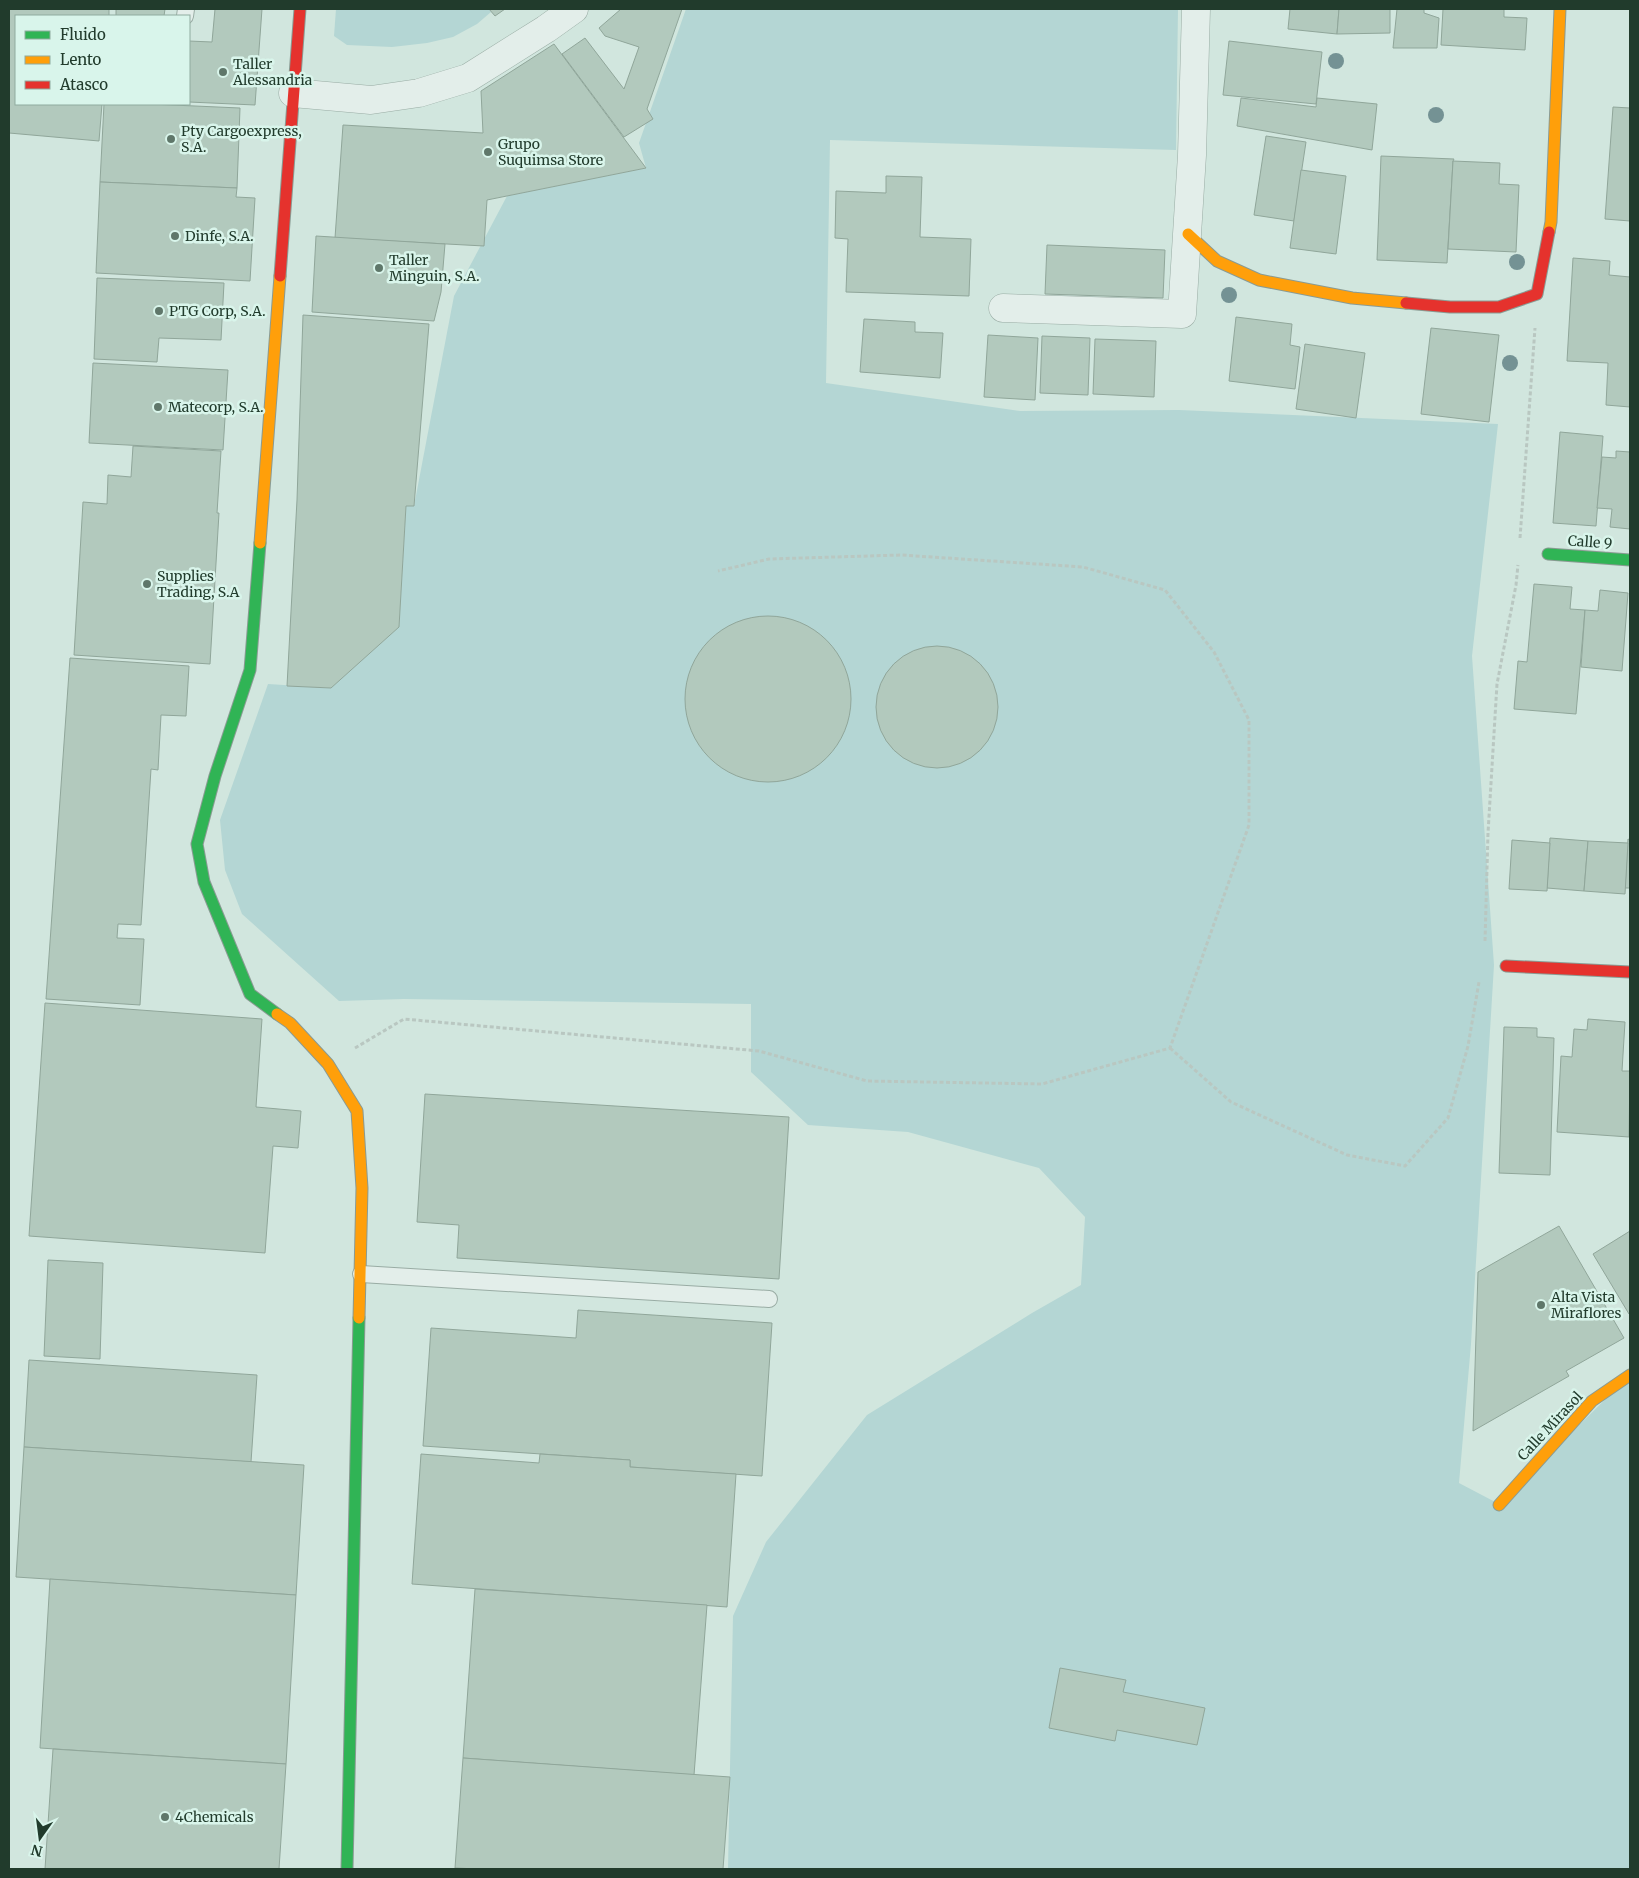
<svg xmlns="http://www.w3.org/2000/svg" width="1639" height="1878" viewBox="0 0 1639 1878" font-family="Merriweather,serif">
	<rect width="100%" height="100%" fill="#d1e6de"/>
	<g fill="#b4d6d4">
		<polygon points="336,9 489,9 491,12 477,24 453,37 427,43 392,47 347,45 334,36"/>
		<polygon points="686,9 1178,9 1176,150 830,140 826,383 1020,411 1179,410 1498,424 1472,656 1494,965 1471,1344 1459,1483 1499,1504 1630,1375 1630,1869 728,1869 733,1616 766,1542 867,1415 1032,1313 1081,1285 1085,1217 1039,1168 908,1132 808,1125 751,1072 751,1004 404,999 339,1001 242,914 225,870 220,820 268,684 331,688 399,627 406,506 414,506 454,296 507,196 646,168 639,143"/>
	</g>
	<g fill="#b2c9bd" stroke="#90a69a">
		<polygon points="9,9 109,9 109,16 16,16 16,104 102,104 99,141 9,133"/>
		<polygon points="116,9 165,9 164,16 116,16"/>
		<polygon points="215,9 262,9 255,105 189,102 189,41 212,42"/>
		<polygon points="489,9 505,9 495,16"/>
		<polygon points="621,9 682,9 647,109 653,119 624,137 562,54 585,38 624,89 639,47 605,36 599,28"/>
		<polygon points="1290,9 1339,9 1337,34 1288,29"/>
		<polygon points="1339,9 1390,9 1390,33 1337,34"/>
		<polygon points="1397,9 1424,9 1424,13 1439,18 1437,48 1393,48"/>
		<polygon points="1443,9 1504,9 1504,17 1527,18 1525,50 1441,45"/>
		<polygon points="1229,41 1322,52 1316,104 1223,95"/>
		<polygon points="554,44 646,168 487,200 484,246 335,238 343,125 483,133 481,91"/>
		<polygon points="1241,98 1316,107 1317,98 1377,104 1372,150 1237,126"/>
		<polygon points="104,104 150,104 240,108 237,188 100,182"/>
		<polygon points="1613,107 1630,108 1630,221 1605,219"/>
		<polygon points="1266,136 1306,142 1294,221 1254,215"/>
		<polygon points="1381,156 1454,159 1453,161 1447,263 1377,260"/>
		<polygon points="1453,161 1500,163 1499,184 1519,185 1516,252 1448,249"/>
		<polygon points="1301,170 1346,176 1336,254 1290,248"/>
		<polygon points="886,176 922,177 920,237 971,239 969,296 846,292 848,239 835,238 836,191 886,193"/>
		<polygon points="100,182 237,188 236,197 255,198 250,281 96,273"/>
		<polygon points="316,236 445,244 441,292 434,321 312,312"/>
		<polygon points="1047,245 1165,250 1163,298 1045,294"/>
		<polygon points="1573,258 1610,261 1609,275 1630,277 1630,407 1606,405 1608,363 1567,361"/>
		<polygon points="97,278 224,283 221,340 159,338 157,362 94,359"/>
		<polygon points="303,315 429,324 414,506 406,506 399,627 331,688 287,686 297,500"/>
		<polygon points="1236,317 1292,324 1290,345 1300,347 1295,389 1229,381"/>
		<polygon points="864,319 915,322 915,332 943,333 940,378 860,372"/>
		<polygon points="1431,328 1499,335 1489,422 1421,414"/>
		<polygon points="988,335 1038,338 1035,400 984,397"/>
		<polygon points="1042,336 1090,338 1088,395 1040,393"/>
		<polygon points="1095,339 1156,341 1154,397 1093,394"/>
		<polygon points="1305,344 1365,353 1356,418 1296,409"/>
		<polygon points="93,363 228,370 223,450 89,443"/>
		<polygon points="1560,432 1603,436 1596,526 1553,523"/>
		<polygon points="133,446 221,451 217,513 219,513 210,664 74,655 83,502 107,504 108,475 131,477"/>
		<polygon points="1616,451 1630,452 1630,529 1610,527 1612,509 1597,508 1602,457 1616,458"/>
		<polygon points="1534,584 1572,587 1570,609 1585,610 1576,714 1514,709 1518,661 1527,662"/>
		<polygon points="1600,590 1628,593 1622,671 1581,667 1585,610 1598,611"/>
		<circle cx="768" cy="699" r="83"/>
		<circle cx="937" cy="707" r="61"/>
		<polygon points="70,658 189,666 186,716 161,715 158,770 151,769 141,925 118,924 117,938 144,939 140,1005 46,999"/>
		<polygon points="1550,838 1588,841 1584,891 1547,888"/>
		<polygon points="1628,839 1630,840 1630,888 1625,888"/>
		<polygon points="1512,840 1550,843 1547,891 1509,889"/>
		<polygon points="1588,841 1628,843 1625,894 1584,891"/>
		<polygon points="45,1003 262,1019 256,1107 301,1111 298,1148 273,1146 265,1253 29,1236"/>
		<polygon points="1588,1019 1625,1022 1622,1071 1630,1071 1629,1137 1557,1132 1561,1056 1572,1057 1574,1029 1587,1030"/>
		<polygon points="1504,1027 1537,1028 1537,1037 1554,1038 1550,1175 1499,1173"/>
		<polygon points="425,1094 789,1117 779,1279 457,1258 459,1225 417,1222"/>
		<polygon points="1559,1226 1624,1338 1566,1371 1569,1376 1473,1431 1478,1272"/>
		<polygon points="1630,1231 1630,1313 1629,1314 1593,1254"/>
		<polygon points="48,1260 103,1263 100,1359 44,1356"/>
		<polygon points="578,1310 772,1323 762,1476 630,1467 630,1460 423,1446 431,1328 576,1338"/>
		<polygon points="29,1360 257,1375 251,1462 24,1447"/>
		<polygon points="24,1447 304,1465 296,1595 16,1577"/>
		<polygon points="421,1454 539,1463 540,1454 630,1460 630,1467 736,1474 727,1607 412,1584"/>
		<polygon points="50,1579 296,1595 286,1764 40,1748"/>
		<polygon points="475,1589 707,1605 694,1775 463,1758"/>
		<polygon points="1060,1668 1126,1680 1123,1692 1205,1708 1197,1745 1117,1730 1115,1741 1049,1728"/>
		<polygon points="53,1749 286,1764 279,1869 45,1869"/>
		<polygon points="463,1758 730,1777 723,1869 478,1869 455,1868"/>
	</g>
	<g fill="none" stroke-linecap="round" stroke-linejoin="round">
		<g stroke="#99aca4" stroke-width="18">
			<g id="lane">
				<polyline points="185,16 186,9"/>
				<polyline points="361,1274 769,1299"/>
			</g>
		</g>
		<g stroke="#99aca4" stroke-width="29">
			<g id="street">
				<polyline points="293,93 371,100 419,93 468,78 546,29 574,9"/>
				<polyline points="1003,308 1182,314 1192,155 1196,9"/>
			</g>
		</g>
		<g stroke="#8a9b93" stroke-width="13">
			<g id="fast">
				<polyline points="260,543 250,670 215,776 197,844 204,882 250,994 277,1014"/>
				<polyline points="1548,554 1630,560"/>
				<polyline points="347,1869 359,1318"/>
			</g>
		</g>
		<g stroke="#8a9b93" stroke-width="13">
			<g id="slow">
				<polyline points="1549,232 1551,222 1560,9"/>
				<polyline points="1188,234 1217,261 1259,280 1352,298 1406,303"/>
				<polyline points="260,543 280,276"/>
				<polyline points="277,1014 290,1023 328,1064 357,1111 362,1188 359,1318"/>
				<polyline points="1499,1505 1592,1401 1630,1375"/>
			</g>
		</g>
		<g stroke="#8a9b93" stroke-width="13">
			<g id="jam">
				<polyline points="280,276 300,9"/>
				<polyline points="1406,303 1450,307 1499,307 1537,294 1549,232"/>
				<polyline points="1506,966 1630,972"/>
			</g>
		</g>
		<g stroke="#b9c7c1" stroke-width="3" stroke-dasharray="4 2.5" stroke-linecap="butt">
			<polyline points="1520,538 1535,328"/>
			<polyline points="1485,941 1488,833 1497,684 1516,585 1518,565"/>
			<polyline points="355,1048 404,1019 759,1051 867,1081 1042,1084 1170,1048 1249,825 1249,720 1214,652 1165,590 1083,567 901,555 769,559 718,571"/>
			<polyline points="1170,1048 1231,1102 1347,1155 1405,1166 1448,1118 1468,1046 1479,982"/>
		</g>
		<use href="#lane" stroke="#e3eeea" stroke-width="16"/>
		<use href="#street" stroke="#e3eeea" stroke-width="28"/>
		<use href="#fast" stroke="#30b455" stroke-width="11"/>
		<use href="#slow" stroke="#ff9f0a" stroke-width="11"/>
		<use href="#jam" stroke="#e5322d" stroke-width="11"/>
	</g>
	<g fill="#749294">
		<circle cx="1336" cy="61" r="8"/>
		<circle cx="1436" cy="115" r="8"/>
		<circle cx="1517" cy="262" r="8"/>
		<circle cx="1229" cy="295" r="8"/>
		<circle cx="1510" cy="363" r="8"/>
	</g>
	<g fill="#5f776a" stroke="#d9f5eb" stroke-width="2">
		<circle cx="223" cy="72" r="5"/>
		<circle cx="171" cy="139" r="5"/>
		<circle cx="488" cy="152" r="5"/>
		<circle cx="175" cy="236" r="5"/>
		<circle cx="379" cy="268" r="5"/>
		<circle cx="159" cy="311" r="5"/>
		<circle cx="158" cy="407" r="5"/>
		<circle cx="147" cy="584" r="5"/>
		<circle cx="1541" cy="1305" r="5"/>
		<circle cx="165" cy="1817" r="5"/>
	</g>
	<g text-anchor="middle" stroke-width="5" stroke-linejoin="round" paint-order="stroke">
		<g font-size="14" fill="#213b2c" stroke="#d9f5eb" text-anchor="start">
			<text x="233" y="69">Taller<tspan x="233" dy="16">Alessandria</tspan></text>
			<text x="181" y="136">Pty Cargoexpress,<tspan x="181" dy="16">S.A.</tspan></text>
			<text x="498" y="149">Grupo<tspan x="498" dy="16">Suquimsa Store</tspan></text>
			<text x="185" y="241">Dinfe, S.A.</text>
			<text x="389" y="265">Taller<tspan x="389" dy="16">Minguin, S.A.</tspan></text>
			<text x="169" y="316">PTG Corp, S.A.</text>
			<text x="168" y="412">Matecorp, S.A.</text>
			<text x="157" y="581">Supplies<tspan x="157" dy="16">Trading, S.A</tspan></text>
			<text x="1551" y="1302">Alta Vista<tspan x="1551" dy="16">Miraflores</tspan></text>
			<text x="175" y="1822">4Chemicals</text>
		</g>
		<g font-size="14" fill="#213b2c" stroke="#d9f5eb">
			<text transform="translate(1590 542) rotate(4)" y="5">Calle 9</text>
			<text transform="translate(1550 1426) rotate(-47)" y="5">Calle Mirasol</text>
		</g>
	</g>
	<rect width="1639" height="1878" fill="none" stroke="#213b2c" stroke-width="20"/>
	<rect x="15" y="15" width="175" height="90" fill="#d9f5eb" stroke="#8fab9f"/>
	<rect x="25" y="31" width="25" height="8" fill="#30b455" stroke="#8fab9f"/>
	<text x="60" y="40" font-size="15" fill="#213b2c">Fluido</text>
	<rect x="25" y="56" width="25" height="8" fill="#ff9f0a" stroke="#8fab9f"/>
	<text x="60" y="65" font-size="15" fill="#213b2c">Lento</text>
	<rect x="25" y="81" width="25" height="8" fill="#e5322d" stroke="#8fab9f"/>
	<text x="60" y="90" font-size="15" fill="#213b2c">Atasco</text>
	<g transform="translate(40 1838) rotate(194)" stroke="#d9f5eb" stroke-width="4" paint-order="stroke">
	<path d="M0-4L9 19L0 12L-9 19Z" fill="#213b2c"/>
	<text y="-8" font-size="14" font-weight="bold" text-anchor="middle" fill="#213b2c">N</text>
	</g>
</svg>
